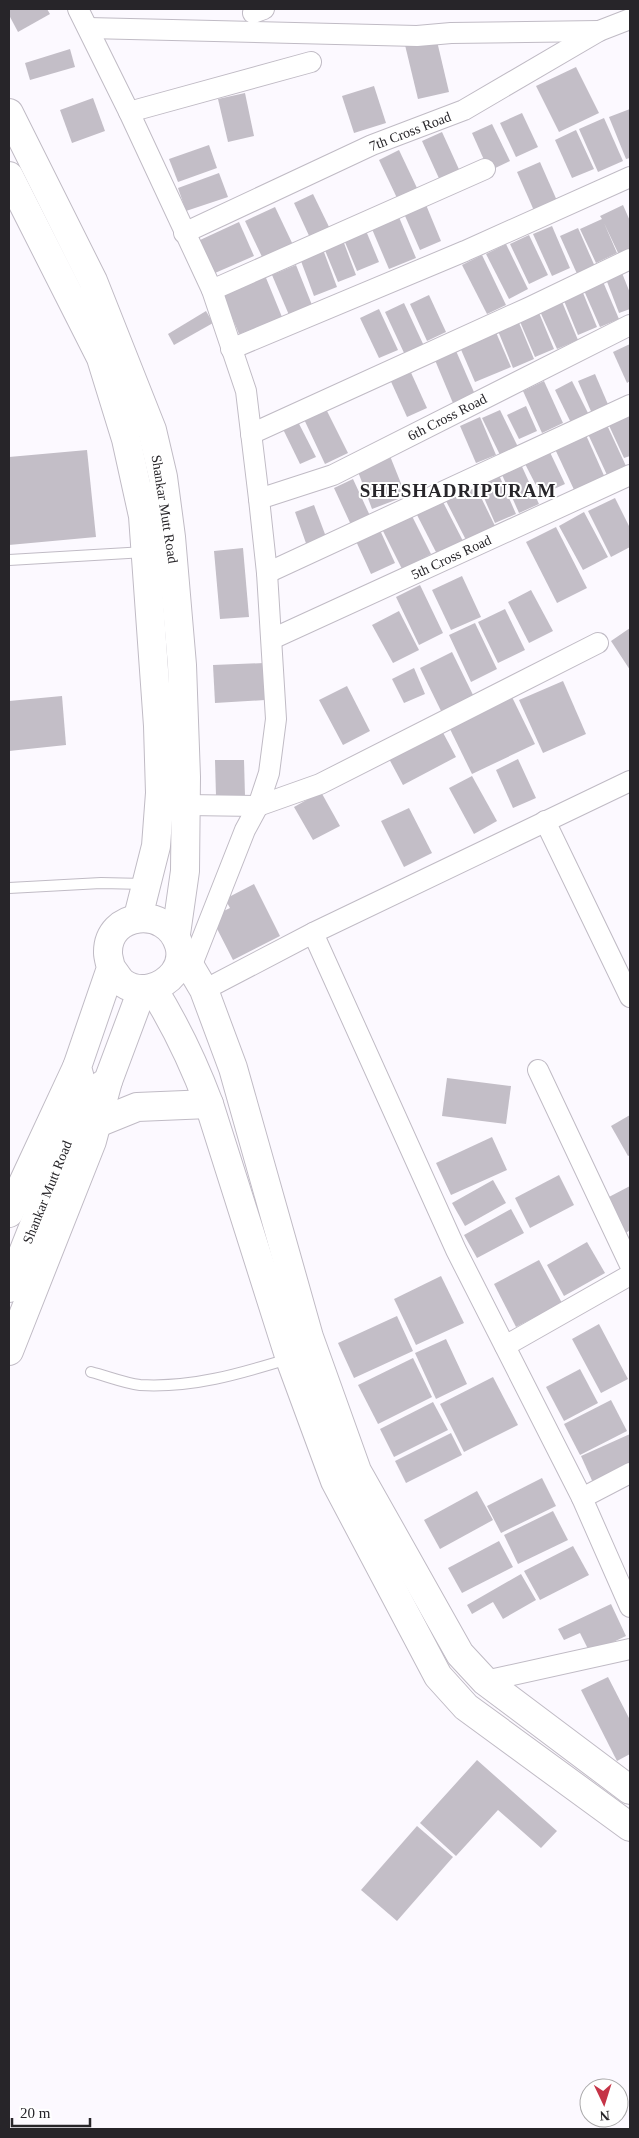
<svg xmlns="http://www.w3.org/2000/svg" width="639" height="2138" viewBox="0 0 639 2138" font-family="'Times New Roman',serif">
	<rect width="100%" height="100%" fill="#fcf9ff"/>
	<g fill="#c3bec7">
		<polygon points="9,9 47,9 50,14 18,32 9,15"/>
		<polygon points="436,37 449,92 418,99 405,45"/>
		<polygon points="70,49 75,67 30,80 25,63"/>
		<polygon points="576,67 599,113 559,132 536,86"/>
		<polygon points="374,86 386,123 354,133 342,96"/>
		<polygon points="245,93 254,136 228,142 218,99"/>
		<polygon points="93,98 105,131 72,143 60,110"/>
		<polygon points="630,109 630,158 626,159 609,117"/>
		<polygon points="522,113 538,147 516,157 500,123"/>
		<polygon points="604,118 623,161 598,172 579,129"/>
		<polygon points="492,124 510,161 489,171 472,133"/>
		<polygon points="576,130 594,169 572,178 555,140"/>
		<polygon points="442,132 462,176 442,185 422,141"/>
		<polygon points="209,145 217,168 178,182 169,159"/>
		<polygon points="399,150 417,188 397,198 379,160"/>
		<polygon points="540,162 558,203 535,213 517,172"/>
		<polygon points="219,173 228,197 186,211 178,188"/>
		<polygon points="313,194 331,231 311,240 294,203"/>
		<polygon points="424,200 441,241 420,250 402,209"/>
		<polygon points="623,205 630,221 630,252 620,257 604,223 617,253 596,263 580,229 602,219 600,216"/>
		<polygon points="275,207 294,247 264,261 245,221"/>
		<polygon points="396,210 416,258 389,269 369,222"/>
		<polygon points="239,222 254,256 215,273 200,240"/>
		<polygon points="364,226 379,262 357,271 342,235"/>
		<polygon points="552,226 570,268 552,276 533,234"/>
		<polygon points="578,228 596,269 578,276 560,236"/>
		<polygon points="341,235 356,275 338,282 322,243"/>
		<polygon points="529,235 548,275 529,284 510,244"/>
		<polygon points="321,244 337,287 314,296 298,253"/>
		<polygon points="506,244 528,289 509,299 486,254"/>
		<polygon points="482,255 506,305 487,314 462,265"/>
		<polygon points="296,265 312,305 289,315 272,275"/>
		<polygon points="264,273 282,317 239,334 221,290"/>
		<polygon points="622,273 630,293 630,309 619,313 606,279"/>
		<polygon points="601,277 619,319 600,327 582,286"/>
		<polygon points="581,288 597,327 578,335 562,296"/>
		<polygon points="429,295 446,332 427,341 410,304"/>
		<polygon points="560,297 578,340 557,349 538,307"/>
		<polygon points="404,303 424,346 405,355 385,312"/>
		<polygon points="537,308 554,349 535,357 518,317"/>
		<polygon points="379,309 398,350 379,358 360,318"/>
		<polygon points="206,311 213,323 174,345 168,334"/>
		<polygon points="517,318 534,359 513,368 496,326"/>
		<polygon points="495,330 511,367 475,382 459,345"/>
		<polygon points="453,344 477,399 455,408 432,353"/>
		<polygon points="630,344 630,381 627,383 613,352"/>
		<polygon points="408,366 427,408 407,417 388,375"/>
		<polygon points="595,374 610,409 593,416 578,381"/>
		<polygon points="544,381 563,423 542,433 523,391"/>
		<polygon points="572,381 591,419 573,427 555,390"/>
		<polygon points="324,405 348,453 325,464 302,415"/>
		<polygon points="526,406 537,431 519,439 507,415"/>
		<polygon points="500,410 518,447 500,455 482,418"/>
		<polygon points="627,410 630,416 630,456 624,458 606,419"/>
		<polygon points="295,416 316,457 300,464 280,423"/>
		<polygon points="480,417 496,455 476,463 460,426"/>
		<polygon points="607,425 626,466 607,475 588,434"/>
		<polygon points="586,435 606,480 576,494 555,449"/>
		<polygon points="547,446 565,484 541,495 522,458"/>
		<polygon points="87,450 96,537 9,545 9,457"/>
		<polygon points="390,456 406,496 372,509 357,469"/>
		<polygon points="519,460 539,504 519,513 499,468"/>
		<polygon points="499,475 516,514 495,523 478,484"/>
		<polygon points="353,479 371,518 352,527 334,488"/>
		<polygon points="474,483 496,528 467,542 444,497"/>
		<polygon points="615,498 630,528 630,547 611,557 588,511"/>
		<polygon points="442,500 463,541 437,554 416,513"/>
		<polygon points="314,505 328,542 308,549 295,512"/>
		<polygon points="584,512 608,557 583,570 559,526"/>
		<polygon points="411,514 431,554 402,569 382,529"/>
		<polygon points="556,527 587,588 557,603 526,542"/>
		<polygon points="379,528 395,563 371,574 355,539"/>
		<polygon points="243,548 249,617 220,619 214,551"/>
		<polygon points="462,576 481,617 451,630 432,590"/>
		<polygon points="420,585 443,633 419,645 396,597"/>
		<polygon points="531,590 553,631 529,643 508,602"/>
		<polygon points="505,609 525,650 498,663 478,622"/>
		<polygon points="399,611 419,650 393,663 372,625"/>
		<polygon points="475,623 497,669 471,682 449,635"/>
		<polygon points="630,628 630,670 611,641"/>
		<polygon points="452,652 476,701 444,717 420,668"/>
		<polygon points="264,663 265,700 215,703 213,665"/>
		<polygon points="414,668 425,694 404,703 392,679"/>
		<polygon points="563,681 586,734 543,753 519,700"/>
		<polygon points="347,686 370,731 343,745 319,700"/>
		<polygon points="511,695 535,744 472,774 448,725"/>
		<polygon points="62,696 66,745 9,751 9,701"/>
		<polygon points="440,727 456,757 403,785 387,755"/>
		<polygon points="518,759 536,798 513,808 496,770"/>
		<polygon points="215,760 244,760 245,796 216,796"/>
		<polygon points="472,776 497,821 474,834 449,788"/>
		<polygon points="321,792 340,826 313,840 294,807"/>
		<polygon points="409,808 432,853 404,867 381,821"/>
		<polygon points="254,884 280,936 233,960 211,917 230,908 225,899"/>
		<polygon points="447,1078 511,1086 506,1124 442,1116"/>
		<polygon points="630,1115 630,1155 628,1156 611,1126"/>
		<polygon points="492,1137 507,1170 451,1195 436,1163"/>
		<polygon points="559,1175 574,1205 530,1228 515,1198"/>
		<polygon points="493,1180 506,1203 465,1226 452,1203"/>
		<polygon points="630,1186 630,1230 626,1233 607,1198"/>
		<polygon points="511,1209 524,1233 477,1258 464,1235"/>
		<polygon points="587,1242 605,1273 564,1296 547,1265"/>
		<polygon points="539,1260 562,1303 516,1327 494,1284"/>
		<polygon points="441,1276 464,1323 416,1345 394,1299"/>
		<polygon points="397,1316 413,1351 354,1378 338,1343"/>
		<polygon points="599,1324 628,1379 601,1393 572,1339"/>
		<polygon points="446,1339 467,1384 436,1399 415,1353"/>
		<polygon points="413,1358 432,1397 378,1424 358,1385"/>
		<polygon points="580,1369 598,1403 564,1421 546,1387"/>
		<polygon points="493,1377 518,1425 464,1452 440,1404"/>
		<polygon points="611,1400 627,1431 580,1455 564,1424"/>
		<polygon points="433,1402 448,1430 394,1457 380,1429"/>
		<polygon points="451,1433 462,1455 406,1483 395,1461"/>
		<polygon points="630,1434 630,1468 594,1485 581,1456"/>
		<polygon points="542,1478 556,1506 501,1533 487,1506"/>
		<polygon points="477,1491 493,1520 440,1549 424,1520"/>
		<polygon points="553,1511 568,1540 518,1564 504,1535"/>
		<polygon points="499,1541 513,1567 462,1593 448,1568"/>
		<polygon points="573,1546 589,1575 540,1600 524,1571"/>
		<polygon points="521,1574 536,1600 503,1619 493,1602 472,1614 467,1605"/>
		<polygon points="611,1604 626,1636 590,1653 580,1633 564,1640 558,1629"/>
		<polygon points="608,1677 630,1720 630,1754 617,1761 581,1690"/>
		<polygon points="477,1760 557,1831 541,1848 498,1810 456,1856 420,1823"/>
		<polygon points="417,1826 453,1857 397,1921 361,1890"/>
	</g>
	<g fill="none" stroke-linecap="round" stroke-linejoin="round">
		<g stroke="#c0bbc5" stroke-width="12">
			<g id="lane">
				<polyline points="9,560 145,552"/>
				<polyline points="9,888 101,883 145,884"/>
				<path d="M91,1372C107,1376 124,1383 140,1385C192,1388 239,1374 288,1359"/>
			</g>
		</g>
		<g stroke="#c0bbc5" stroke-width="22">
			<g id="street">
				<polyline points="78,9 129,112 212,290 246,391 259,499 267,573 276,719 269,773 258,806 245,830 191,967"/>
				<polyline points="253,13 264,9"/>
				<polyline points="88,28 417,36 451,33 599,31"/>
				<polyline points="129,112 311,62"/>
				<polyline points="184,233 372,145 464,110 599,31 630,19"/>
				<polyline points="212,290 485,169"/>
				<polyline points="231,349 465,251 630,177"/>
				<polyline points="251,434 530,307 630,259"/>
				<polyline points="259,499 333,475 630,325"/>
				<polyline points="267,573 630,405"/>
				<polyline points="272,639 630,475"/>
				<polyline points="187,805 258,806 320,784 598,643"/>
				<polyline points="545,821 630,997"/>
				<polyline points="313,933 456,1250 582,1498 630,1607"/>
				<polyline points="204,990 313,933 630,781"/>
				<polyline points="538,1070 630,1265"/>
				<polyline points="505,1346 630,1275"/>
				<polyline points="582,1498 630,1473"/>
				<polyline points="485,1681 630,1649"/>
			</g>
		</g>
		<g stroke="#c0bbc5" stroke-width="30">
			<g id="secondary">
				<polyline points="9,1213 77,1067"/>
				<polyline points="9,1351 92,1141 108,1081"/>
			</g>
		</g>
		<g stroke="#c0bbc5" stroke-width="30">
			<g id="primary">
				<polyline points="9,113 93,281 152,430 163,477 171,537 182,665 186,777 185,871 176,934"/>
				<polyline points="9,176 101,358 126,439 143,516 158,726 160,793 156,846 138,917"/>
				<polyline points="181,951 204,990 233,1068 309,1337 357,1471 460,1654 485,1681 630,1790"/>
				<path d="M153,989C176,1026 194,1064 209,1104L290,1359L335,1481L438,1676L466,1707L630,1827"/>
				<path d="M85,1097L77,1067L111,968C110,963 108,957 108,953C107,912 167,905 179,945C182,955 180,965 174,973C162,988 140,995 123,983C118,979 115,972 111,968"/>
				<polyline points="95,1124 137,1107 209,1104"/>
				<polyline points="9,1288 85,1097 108,1081 142,990"/>
			</g>
		</g>
		<use href="#lane" stroke="#fff" stroke-width="10"/>
		<use href="#street" stroke="#fff" stroke-width="20"/>
		<use href="#secondary" stroke="#fff" stroke-width="28"/>
		<use href="#primary" stroke="#fff" stroke-width="28"/>
	</g>
	<g text-anchor="middle" stroke-width="4" stroke-linejoin="round" paint-order="stroke">
		<g font-size="14" fill="#272529" stroke="#fff">
			<text transform="translate(410 131) rotate(-21)" y="5">7th Cross Road</text>
			<text transform="translate(447 417) rotate(-27)" y="5">6th Cross Road</text>
			<text transform="translate(165 509) rotate(81)" y="5">Shankar Mutt Road</text>
			<text transform="translate(451 557) rotate(-25)" y="5">5th Cross Road</text>
			<text transform="translate(47 1192) rotate(-68)" y="5">Shankar Mutt Road</text>
		</g>
		<g font-size="19" font-weight="bold" letter-spacing="1" fill="#272529" stroke="#fff">
			<text x="458" y="497">SHESHADRIPURAM</text>
		</g>
	</g>
	<rect width="639" height="2138" fill="none" stroke="#272529" stroke-width="20"/>
	<g transform="translate(604 2103) rotate(176)"><circle r="24" fill="#ffffff" stroke="#a9a8a9"/>
	<path d="M0-4L9 19L0 12L-9 19Z" fill="#c53447"/>
	<text y="-8" font-size="14" font-weight="bold" text-anchor="middle" fill="#272529">N</text>
	</g>
	<path d="M12 2118v8h78v-8" fill="none" stroke="#272529" stroke-width="2.5"/>
	<text x="20" y="2118" font-size="15" fill="#272529" stroke="#ffffff" stroke-width="4" paint-order="stroke">20 m</text>
</svg>
